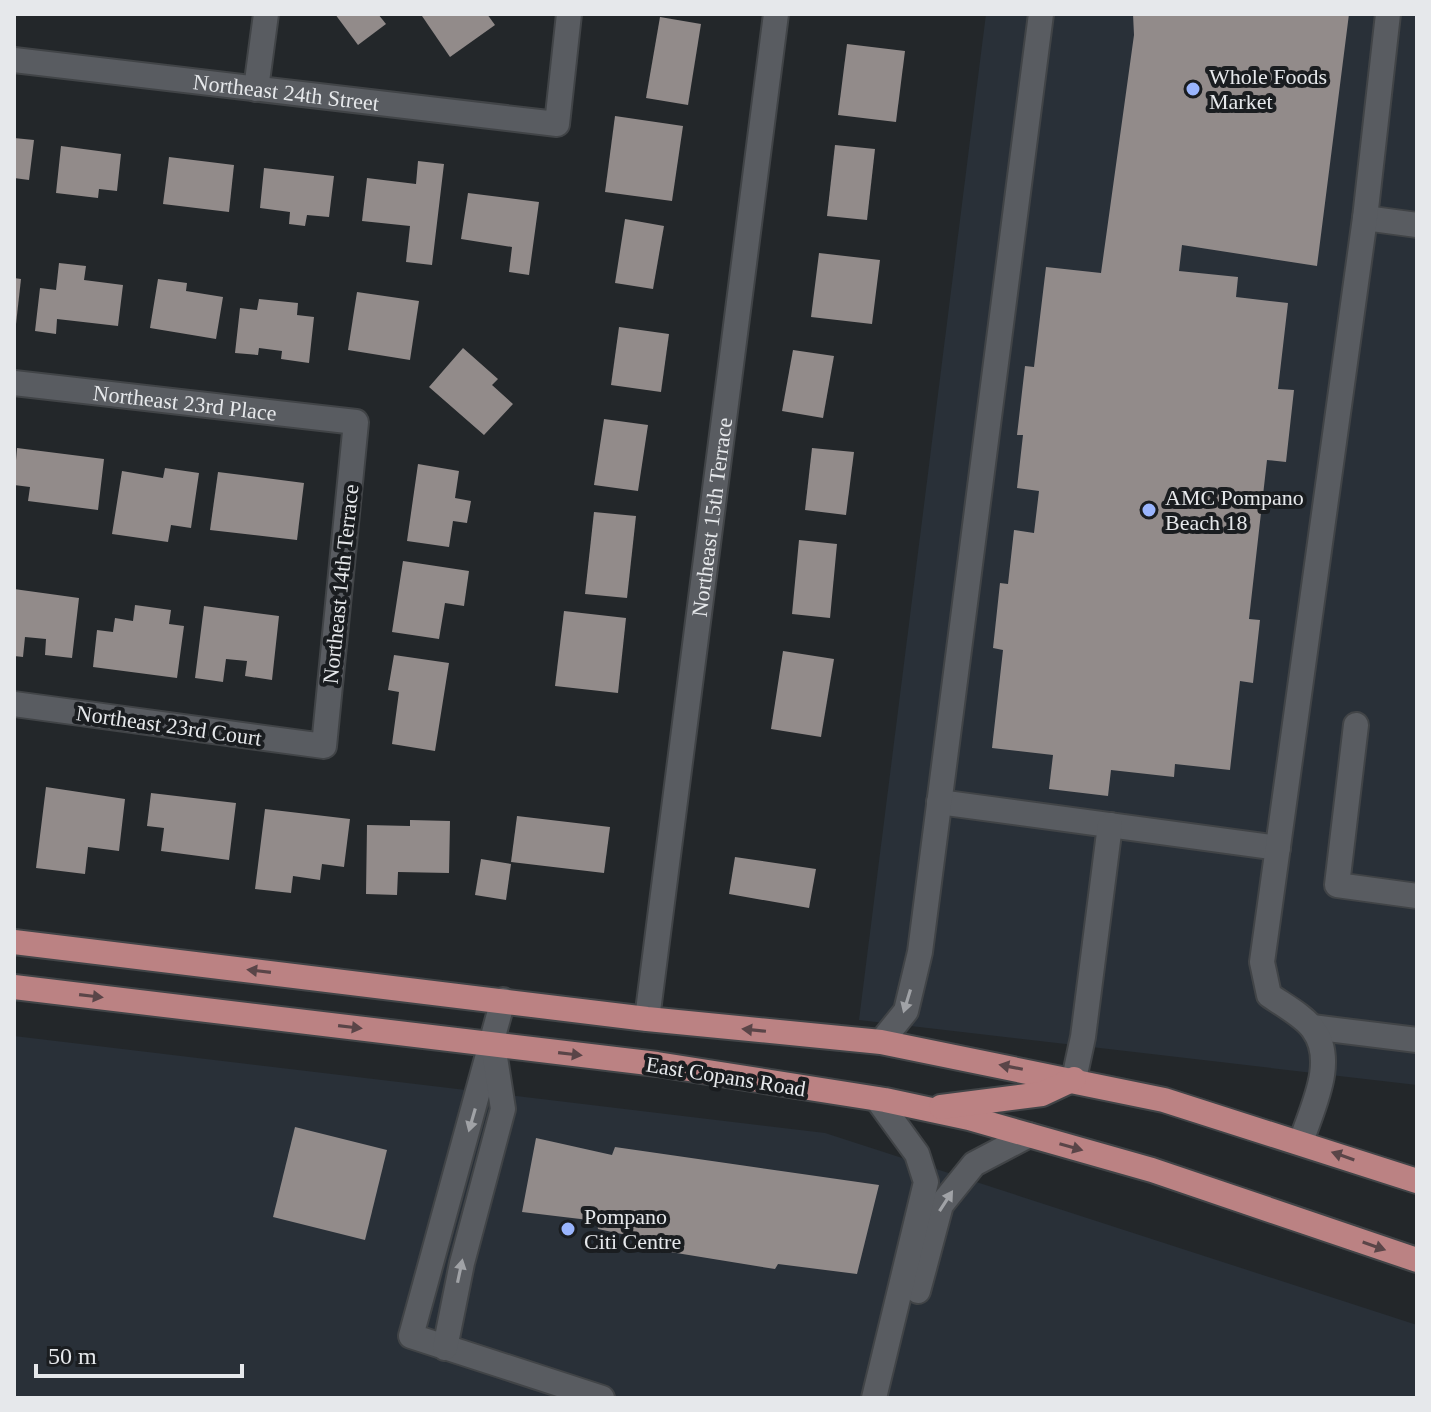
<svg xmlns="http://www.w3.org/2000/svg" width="1431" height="1412" viewBox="0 0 1431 1412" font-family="'Times New Roman',serif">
	<rect width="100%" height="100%" fill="#23272a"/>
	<g fill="#293038">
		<polygon points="986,14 1417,14 1417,1085 859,1020"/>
		<polygon points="14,1036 825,1133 1417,1325 1417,1398 14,1398"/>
	</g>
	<g fill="#928b8a">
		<polygon points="335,14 378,14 386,24 358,45"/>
		<polygon points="426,14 487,14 495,25 450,57 422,16"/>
		<polygon points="1133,14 1349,14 1317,266 1182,245 1179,271 1238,277 1236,297 1288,303 1278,389 1294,390 1286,462 1267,460 1249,619 1260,620 1253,683 1240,681 1230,770 1175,764 1174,777 1111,770 1108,796 1049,789 1053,755 992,748 1003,650 993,648 1000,583 1008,584 1014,530 1034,533 1039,491 1017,488 1023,435 1017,435 1025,366 1034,367 1046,267 1101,273 1134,35"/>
		<polygon points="660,17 701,24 688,105 646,98"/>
		<polygon points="847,44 905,51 896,122 838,115"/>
		<polygon points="615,116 683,126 672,201 605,192"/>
		<polygon points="14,138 34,140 29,180 14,178"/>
		<polygon points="835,145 875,149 867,220 827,216"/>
		<polygon points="61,146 121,154 117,191 99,189 98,198 56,193"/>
		<polygon points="169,157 234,165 229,212 163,204"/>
		<polygon points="418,161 444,164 432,265 406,262 410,226 362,221 367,178 416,184"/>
		<polygon points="264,168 334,176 329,217 307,215 305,226 289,224 290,212 260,208"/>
		<polygon points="468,193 539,202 529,275 509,272 512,247 461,239"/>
		<polygon points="625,219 664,226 653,289 615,283"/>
		<polygon points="819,253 880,260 872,324 811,317"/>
		<polygon points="59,263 86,266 84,280 123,285 118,326 57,319 56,334 35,331 40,288 56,290"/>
		<polygon points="14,278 21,279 16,324 14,324"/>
		<polygon points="158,279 187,283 186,291 223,297 216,339 150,328"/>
		<polygon points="357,292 419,301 410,360 348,350"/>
		<polygon points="259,299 298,303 297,315 314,317 309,363 281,359 282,351 259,348 258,355 235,353 240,308 257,310"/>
		<polygon points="619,327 669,334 661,392 611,385"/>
		<polygon points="463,348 498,379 492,385 513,404 484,435 429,387"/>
		<polygon points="793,350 834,356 823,418 782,411"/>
		<polygon points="604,419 648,425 638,491 594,485"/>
		<polygon points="17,448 104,459 98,510 28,501 30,487 14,485"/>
		<polygon points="812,448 854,452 846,515 805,510"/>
		<polygon points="418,464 459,471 455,498 471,501 467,523 453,521 449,547 407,541"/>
		<polygon points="165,468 199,473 191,528 171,525 168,542 112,534 122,471 163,478"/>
		<polygon points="218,472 304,483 297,540 210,530"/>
		<polygon points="594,512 636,516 627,598 585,594"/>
		<polygon points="799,540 837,544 830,618 792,614"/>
		<polygon points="403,561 469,571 464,606 445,603 439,639 392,632"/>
		<polygon points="14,589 79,598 72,658 45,655 46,639 25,637 23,657 14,656"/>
		<polygon points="135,605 171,610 169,624 184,626 177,678 93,667 97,630 113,632 115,618 133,621"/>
		<polygon points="204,606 279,616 272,680 245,676 247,661 226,659 223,682 195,678"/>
		<polygon points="564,611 626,618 618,693 555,686"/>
		<polygon points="783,651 834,659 821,737 771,729"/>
		<polygon points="394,655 449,663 435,751 392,744 399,692 388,690"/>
		<polygon points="46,787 125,799 119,851 88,847 85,874 36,868"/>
		<polygon points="151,793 236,803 229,860 161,851 164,828 147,826"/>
		<polygon points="265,809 350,819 344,867 322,864 320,880 293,876 291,893 255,889"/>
		<polygon points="517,816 610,827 604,873 511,862"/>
		<polygon points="410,820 450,821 449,873 398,872 397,895 366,894 367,825 410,826"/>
		<polygon points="735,857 816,869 809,908 729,894"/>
		<polygon points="481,859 511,864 506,900 475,895"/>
		<polygon points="295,1127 387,1150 365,1240 273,1217"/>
		<polygon points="536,1138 612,1155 615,1147 879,1185 857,1274 778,1264 775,1269 658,1250 660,1242 598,1229 597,1221 522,1212"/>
	</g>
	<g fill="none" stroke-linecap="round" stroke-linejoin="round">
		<g stroke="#414447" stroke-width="28">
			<g id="minor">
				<path id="s1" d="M14,60L557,124L569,14"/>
				<polyline points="256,89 266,14"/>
				<polyline points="1365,218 1417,225"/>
				<path id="s2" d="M14,383L356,422L324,746L14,704"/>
				<polyline points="1356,725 1337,885 1417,896"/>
				<polyline points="939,802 1278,848"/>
				<polyline points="503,1000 411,1336 602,1398"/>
				<path id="s3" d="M647,1019L776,14"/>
				<polyline points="1312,1027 1417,1040"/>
				<polyline points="881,1042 906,1011 920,952 1041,14"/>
				<polyline points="1074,1079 1083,1037 1110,825"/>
				<path d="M1301,1142C1312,1108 1337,1061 1313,1029C1304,1016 1283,1005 1269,995L1262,962L1365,218L1388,14"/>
				<polyline points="918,1291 941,1205 974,1164 1029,1135"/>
				<polyline points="445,1348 462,1263 503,1109 494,1051"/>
				<polyline points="874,1398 926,1182 917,1154 877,1099"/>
			</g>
		</g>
		<g stroke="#414447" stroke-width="28">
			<g id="major">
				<polyline points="14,942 647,1019 881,1042 1164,1100 1417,1181"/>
				<polyline points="14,987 657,1064 885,1100 969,1118 1152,1170 1417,1260"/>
				<polyline points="941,1107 1042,1094 1074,1079"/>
			</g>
		</g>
		<use href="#minor" stroke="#595c61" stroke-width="24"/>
		<use href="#major" stroke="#bb8283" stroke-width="24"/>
	</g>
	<defs><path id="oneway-solid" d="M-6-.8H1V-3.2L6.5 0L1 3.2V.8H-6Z" transform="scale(2)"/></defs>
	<g fill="#5a4548">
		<use href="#oneway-solid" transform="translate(259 971) rotate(-173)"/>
		<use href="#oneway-solid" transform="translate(91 996) rotate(7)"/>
		<use href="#oneway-solid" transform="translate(350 1027) rotate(7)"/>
		<use href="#oneway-solid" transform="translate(754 1030) rotate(-174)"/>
		<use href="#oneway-solid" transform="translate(570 1054) rotate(7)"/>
		<use href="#oneway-solid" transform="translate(1011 1067) rotate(-169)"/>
		<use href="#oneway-solid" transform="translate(1071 1147) rotate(16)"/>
		<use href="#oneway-solid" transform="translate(1343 1156) rotate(-161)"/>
		<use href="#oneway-solid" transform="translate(1374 1246) rotate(19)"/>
	</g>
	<g fill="#a0a2a6">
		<use href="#oneway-solid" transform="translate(907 1001) rotate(107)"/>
		<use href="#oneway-solid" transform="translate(472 1120) rotate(106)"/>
		<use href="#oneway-solid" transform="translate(946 1201) rotate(-57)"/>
		<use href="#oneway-solid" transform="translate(460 1271) rotate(-78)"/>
	</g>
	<g fill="#9ab5fd" stroke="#1a1d20" stroke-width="3">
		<circle cx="1193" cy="89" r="8"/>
		<circle cx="1149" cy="510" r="8"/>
		<circle cx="568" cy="1229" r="8"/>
	</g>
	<g text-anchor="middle" stroke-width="8" stroke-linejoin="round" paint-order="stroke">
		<g font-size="22" fill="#e6e8eb" stroke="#1a1d20" text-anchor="start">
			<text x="1209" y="84">Whole Foods<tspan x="1209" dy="25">Market</tspan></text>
			<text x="1165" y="505">AMC Pompano<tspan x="1165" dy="25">Beach 18</tspan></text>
			<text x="584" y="1224">Pompano<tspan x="584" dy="25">Citi Centre</tspan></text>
		</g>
		<g font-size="22" fill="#e6e8eb" stroke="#1a1d20">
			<text dy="8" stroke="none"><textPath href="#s1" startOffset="274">Northeast 24th Street</textPath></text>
			<text dy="8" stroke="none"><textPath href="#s2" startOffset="172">Northeast 23rd Place</textPath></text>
			<text dy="8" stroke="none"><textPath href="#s3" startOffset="506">Northeast 15th Terrace</textPath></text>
			<text transform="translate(340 584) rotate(-84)" y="8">Northeast 14th Terrace</text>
			<text transform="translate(169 725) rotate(8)" y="8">Northeast 23rd Court</text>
			<text transform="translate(726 1076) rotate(9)" y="8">East Copans Road</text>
		</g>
	</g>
	<rect width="1431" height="1412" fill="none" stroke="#e6e8eb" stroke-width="32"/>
	<path d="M36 1364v12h206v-12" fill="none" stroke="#e6e8eb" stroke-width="4"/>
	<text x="48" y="1364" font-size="24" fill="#e6e8eb" stroke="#1a1d20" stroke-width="6" paint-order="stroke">50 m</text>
</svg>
